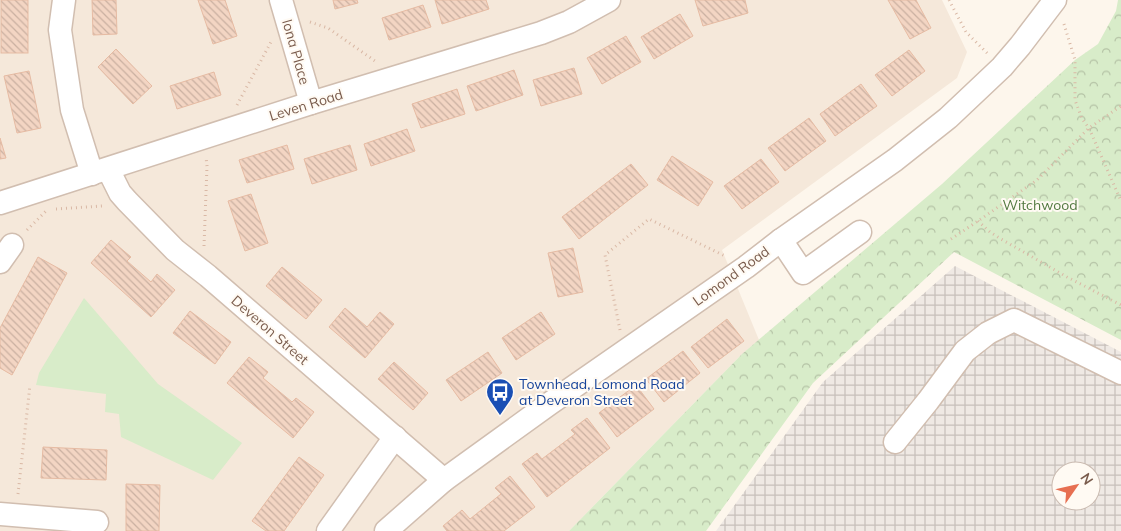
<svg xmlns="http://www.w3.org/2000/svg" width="1121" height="531" viewBox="0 0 1121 531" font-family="Mulish,sans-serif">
	<defs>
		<pattern id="industrial-grid" width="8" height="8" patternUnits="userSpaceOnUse" patternTransform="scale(1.25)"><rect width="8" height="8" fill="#efe9e4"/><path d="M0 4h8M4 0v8" fill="none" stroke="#c7c0bb"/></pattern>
		<pattern id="forest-crowns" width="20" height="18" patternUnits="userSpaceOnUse" patternTransform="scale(1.25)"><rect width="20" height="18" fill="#d8ecc9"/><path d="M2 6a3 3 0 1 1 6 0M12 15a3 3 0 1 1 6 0" fill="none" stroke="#b4c2a5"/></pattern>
		<pattern id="building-back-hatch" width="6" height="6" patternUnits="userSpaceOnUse" patternTransform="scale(1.25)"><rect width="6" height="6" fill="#f3d5c3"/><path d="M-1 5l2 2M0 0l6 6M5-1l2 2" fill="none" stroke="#cab0a1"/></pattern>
	</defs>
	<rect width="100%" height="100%" fill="#fdf6ec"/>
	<polygon fill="#f5e8da" points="0,0 942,0 967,52 957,78 722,250 759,340 742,354 569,531 0,531"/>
	<path fill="url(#industrial-grid)" fill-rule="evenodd" d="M955,266L1121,352V531H716L823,382ZM1061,471H1091V501H1061Z"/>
	<polygon fill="url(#forest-crowns)" points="1118,0 1121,0 1121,340 954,252 813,383 706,531 569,531 742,354 942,184 1075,60 1098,44 1116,11"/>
	<polygon fill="#d8ecc9" points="84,298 158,384 242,443 213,480 121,437 119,414 105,412 106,394 36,385 39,373"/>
	<g fill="url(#building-back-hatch)" stroke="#e6bba3">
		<rect x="1" y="0" width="27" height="53"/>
		<polygon points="92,0 116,0 117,34 93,35"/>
		<polygon points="198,0 225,0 237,36 213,44"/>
		<polygon points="333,0 357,0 358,3 335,9"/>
		<polygon points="435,0 486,0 489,9 442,24"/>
		<polygon points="695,0 745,0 748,13 703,26"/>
		<polygon points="888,0 916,0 931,28 910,39"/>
		<polygon points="423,5 431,27 389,40 382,18"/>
		<polygon points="680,14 693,36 654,59 641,37"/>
		<polygon points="626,36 641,62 602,84 587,58"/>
		<polygon points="116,49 152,86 133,104 98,67"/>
		<polygon points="909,50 925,71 892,96 875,75"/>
		<polygon points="574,68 582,94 541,106 533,80"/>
		<polygon points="514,70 523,95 476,111 467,86"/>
		<polygon points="29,71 41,128 17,133 4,76"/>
		<polygon points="214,72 221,95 177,109 170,86"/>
		<polygon points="861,84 877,106 835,136 820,114"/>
		<polygon points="457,89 465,114 421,128 412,104"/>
		<polygon points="809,118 826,141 785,171 768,148"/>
		<polygon points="407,129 415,151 371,166 364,144"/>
		<polygon points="0,138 6,158 0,159"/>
		<polygon points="287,145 294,169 247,183 239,160"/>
		<polygon points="350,145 357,170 312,184 304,159"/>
		<polygon points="672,156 713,182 698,206 657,180"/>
		<polygon points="761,159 779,182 742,209 724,186"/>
		<polygon points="631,164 648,185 579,239 562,217"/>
		<polygon points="251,194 268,243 245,251 228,201"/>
		<polygon points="111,240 131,257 127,261 151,282 157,274 175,290 151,317 91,263"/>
		<polygon points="573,248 583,292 558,297 548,253"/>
		<polygon points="38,257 67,273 12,375 0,368 0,328"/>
		<polygon points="282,267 322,300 306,319 266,286"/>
		<polygon points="345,308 367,327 380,312 394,324 365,358 329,327"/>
		<polygon points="190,311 231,342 215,364 173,333"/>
		<polygon points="541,312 555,334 516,360 502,338"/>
		<polygon points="727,319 744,341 708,368 691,347"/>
		<polygon points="683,351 700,373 664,402 646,379"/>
		<polygon points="488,352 502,373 461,401 446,380"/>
		<polygon points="249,357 268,372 263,378 292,402 296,398 314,412 293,438 227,383"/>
		<polygon points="394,362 428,393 413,410 378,379"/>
		<polygon points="636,385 654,409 617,437 599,413"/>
		<polygon points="587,418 610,448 547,497 522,464 537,453 542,459 575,434 571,430"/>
		<polygon points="43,447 107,450 106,480 41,478"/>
		<polygon points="299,457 324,475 284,531 266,531 252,521"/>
		<polygon points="510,476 535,507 504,531 447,531 443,526 462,510 470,519 501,494 495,488"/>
		<polygon points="126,484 160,485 159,531 126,531"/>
	</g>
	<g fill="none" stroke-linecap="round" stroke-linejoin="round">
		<g stroke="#d1beb0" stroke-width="25">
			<g id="minor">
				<polyline points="64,0 60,30 72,110 92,174"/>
				<polyline points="281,0 311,103"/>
				<polyline points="108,169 120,193 127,201 175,250 208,276 444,480"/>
				<polyline points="0,203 311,103 541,33 569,22 609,0"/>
				<polyline points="781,240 803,273 860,232"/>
				<polyline points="0,262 12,245"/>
				<polyline points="895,442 928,401 965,351 988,333 1014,320 1121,373"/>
				<polyline points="0,514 97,522"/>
				<polyline points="328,531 395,437"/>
				<polyline points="386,531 444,480 549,404 746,267 781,240 895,160 948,118 1002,67 1020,46 1055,0"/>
			</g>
		</g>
		<g stroke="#d9b8a5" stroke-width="3" stroke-dasharray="1 4" stroke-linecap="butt">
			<polyline points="949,0 966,32 988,54"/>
			<polyline points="310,22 328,28 375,61"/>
			<polyline points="1064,24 1075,60 1075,100 1082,119 1089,128 1121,201"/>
			<polyline points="237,105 271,42"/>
			<polyline points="56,209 102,206"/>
			<polyline points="978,221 990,232 1001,239 1067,277 1121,305"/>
			<polyline points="27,230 46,211"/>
			<polyline points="951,239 978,221 1037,180 1089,128 1121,106"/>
			<polyline points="204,246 207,166 206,157"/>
			<polyline points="620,330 605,255 649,219 725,256"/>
			<polyline points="18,494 30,385"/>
		</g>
		<use href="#minor" stroke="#fff" stroke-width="22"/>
	</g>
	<defs>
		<g id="bus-pin" transform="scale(1.4375)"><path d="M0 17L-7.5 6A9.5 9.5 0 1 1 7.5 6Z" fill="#1a4fb4" stroke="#fffaf3"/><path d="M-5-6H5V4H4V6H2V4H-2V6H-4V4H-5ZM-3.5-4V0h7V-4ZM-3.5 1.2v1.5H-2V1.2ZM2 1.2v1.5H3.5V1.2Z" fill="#fff"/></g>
	</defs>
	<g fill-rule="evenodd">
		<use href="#bus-pin" x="500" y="392"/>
	</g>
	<g text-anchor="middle" stroke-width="4" stroke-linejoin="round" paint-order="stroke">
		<g font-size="14" fill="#7a5c4d" stroke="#fffaf3">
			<text transform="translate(296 52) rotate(74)" y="5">Iona Place</text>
			<text transform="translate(306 105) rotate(-17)" y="5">Leven Road</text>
			<text transform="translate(731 276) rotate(-36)" y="5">Lomond Road</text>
			<text transform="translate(270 330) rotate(41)" y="5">Deveron Street</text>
		</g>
		<g font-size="14" fill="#537a41" stroke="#fffaf3">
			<text x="1040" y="210">Witchwood</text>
		</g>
		<g font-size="14" fill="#164399" stroke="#fffaf3" text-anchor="start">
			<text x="519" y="389">Townhead, Lomond Road<tspan x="519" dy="16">at Deveron Street</tspan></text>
		</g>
	</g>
	<g transform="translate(1076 486) rotate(56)"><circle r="24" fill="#fffaf3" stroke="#cabbb1"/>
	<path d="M0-4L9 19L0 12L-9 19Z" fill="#e76f51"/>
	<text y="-8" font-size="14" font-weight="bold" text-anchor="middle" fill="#7a5c4d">N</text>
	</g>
</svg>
